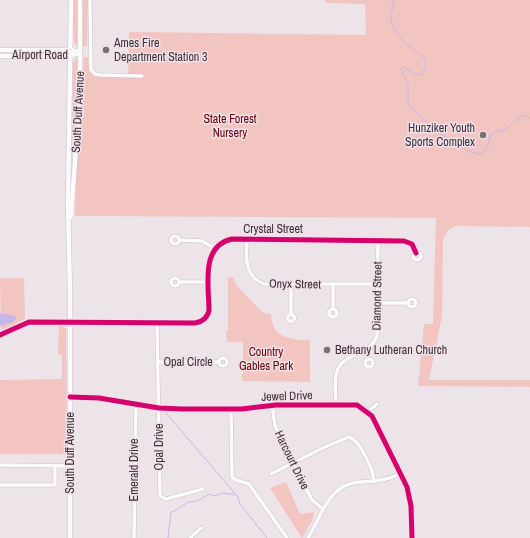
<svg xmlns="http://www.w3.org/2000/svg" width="530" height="538" viewBox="0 0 530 538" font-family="'Archivo Narrow',sans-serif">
	<rect width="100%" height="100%" fill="#ede4e9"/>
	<g fill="#f3c5c1">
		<polygon points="73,0 78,0 77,46 74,43"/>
		<polygon points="83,0 88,0 87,46 83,46"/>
		<path d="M325,0H530V227L455,226C447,230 445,233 443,242L442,316L429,380H530V387L418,386L424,324H433L436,218L75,216L77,154L84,57H88L89,69L93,75L128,77L129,32L366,35L365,4L326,3Z"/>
		<polygon points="76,58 78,59 76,118 72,143 73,63"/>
		<path d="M228,277H233L237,286L260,310L264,313L271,314C271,338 291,340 310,340V382L243,381L241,376L243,374V342H227L226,331L228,330Z"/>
		<polygon points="0,278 24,278 25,319 1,331"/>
		<polygon points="63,325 64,328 66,328 67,454 0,454 0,380 62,379 62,355 58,354 59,326"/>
		<polygon points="286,482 300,514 314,512 313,519 302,538 270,488"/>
	</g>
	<polygon fill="#c6b6e9" points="0,313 15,316 16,319 11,323 0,326"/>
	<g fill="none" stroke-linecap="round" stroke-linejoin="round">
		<g stroke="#c6b6e9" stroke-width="1">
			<path d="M391,0L394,2C394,8 390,12 391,18C392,35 413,49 425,59V68L421,75L414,74L404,67L401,69L408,84V103C419,118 463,155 481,154C492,145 486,141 492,134C495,130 499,132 503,130C511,127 516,118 524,115L530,118"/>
			<polyline points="165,412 238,497 240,504 267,538"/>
			<path d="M168,538L171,512C177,511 186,502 190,502C200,501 200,499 209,494L215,496L222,493L235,495"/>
		</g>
		<g stroke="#c9c2c6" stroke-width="4.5">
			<g id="minor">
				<polyline points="90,0 91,70 95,74 101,75 142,76"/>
				<circle cx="175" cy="240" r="4"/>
				<path d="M247,239C246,258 244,276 264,284H378"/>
				<polyline points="179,240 202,241 214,248"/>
				<circle cx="417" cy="256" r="4"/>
				<circle cx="175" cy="282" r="4"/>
				<polyline points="179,282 209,282"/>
				<circle cx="412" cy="303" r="4"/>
				<polyline points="378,303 408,303"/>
				<circle cx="333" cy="313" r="4"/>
				<polyline points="333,309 333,285"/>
				<circle cx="291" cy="318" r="3.5"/>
				<polyline points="291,315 291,285"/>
				<polyline points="157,323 160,496 166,499 203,489"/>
				<path d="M0,335L29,322L195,323C203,322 207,318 209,311C209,286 200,246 232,239L404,241L412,244L416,253"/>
				<circle cx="223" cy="362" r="4"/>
				<circle cx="369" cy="363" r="4"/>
				<polyline points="157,362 219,362"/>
				<polyline points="70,397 99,398 159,408 183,409 242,409 276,405 357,405 372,416 407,487 411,506 412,538"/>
				<polyline points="272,405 275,426 293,463 312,500 323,509"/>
				<path d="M336,405C336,394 333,377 339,367C348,352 371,354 377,336L378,240"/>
				<polyline points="231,409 232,477 236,480 249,484 287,538"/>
				<polyline points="368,412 377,404"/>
				<polyline points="0,465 70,466"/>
				<path d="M271,474L323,448L349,437C360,440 374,471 374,482"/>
				<polyline points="0,485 55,485 55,466"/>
				<polyline points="134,538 136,403"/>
				<polyline points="190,538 201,528"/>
				<path d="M308,538C322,515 328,485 359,482C375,481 387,481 401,473"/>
			</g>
		</g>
		<g stroke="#c9c2c6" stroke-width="5.5">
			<g id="major">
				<polyline points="0,50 71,50 80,52"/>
				<polyline points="0,56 71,56 80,52"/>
				<polyline points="71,217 80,91 80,0"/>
				<polyline points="70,538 70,292 68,204 71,0"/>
			</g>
		</g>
		<use href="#minor" stroke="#fcfbfc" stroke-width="3.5"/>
		<use href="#major" stroke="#fcfbfc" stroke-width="4.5"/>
		<g stroke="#f1e0e9" stroke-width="8">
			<g id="cycleway">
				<path d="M0,335L29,322L195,323C203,322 207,318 209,311C209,286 200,246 232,239L404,241L412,244L416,253"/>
				<polyline points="70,397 99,398 159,408 183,409 242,409 276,405 357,405 372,416 407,487 411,506 412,538"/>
			</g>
		</g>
		<use href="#cycleway" stroke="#d6006c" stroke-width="5"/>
	</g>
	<g fill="#787075" stroke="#f1e0e9" stroke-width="1.5">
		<circle cx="106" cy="50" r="4"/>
		<circle cx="483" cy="135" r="4"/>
		<circle cx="327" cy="350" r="4"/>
	</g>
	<g text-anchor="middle" stroke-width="3" stroke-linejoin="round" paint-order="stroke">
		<g font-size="12" fill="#393236" stroke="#f1e0e9" text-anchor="start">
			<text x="114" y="47">Ames Fire<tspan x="114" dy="14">Department Station 3</tspan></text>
			<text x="475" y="132" text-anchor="end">Hunziker Youth<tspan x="475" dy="14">Sports Complex</tspan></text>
			<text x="335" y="354">Bethany Lutheran Church</text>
		</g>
		<g font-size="12" fill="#393236" stroke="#f1e0e9">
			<text x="40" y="59">Airport Road</text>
			<text transform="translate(78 112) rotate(-87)" y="4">South Duff Avenue</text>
			<text x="273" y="233">Crystal Street</text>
			<text transform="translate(295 284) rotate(1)" y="4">Onyx Street</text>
			<text transform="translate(377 296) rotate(-89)" y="4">Diamond Street</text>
			<text x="188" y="366">Opal Circle</text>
			<text transform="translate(287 396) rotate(-2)" y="4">Jewel Drive</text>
			<text transform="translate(159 447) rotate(-90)" y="4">Opal Drive</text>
			<text transform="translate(70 453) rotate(-90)" y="4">South Duff Avenue</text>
			<text transform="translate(292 460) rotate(64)" y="4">Harcourt Drive</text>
			<text transform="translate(134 470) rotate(-90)" y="4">Emerald Drive</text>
		</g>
		<g font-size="12" fill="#670003" stroke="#f1e0e9">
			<text x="230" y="123">State Forest<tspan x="230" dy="14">Nursery</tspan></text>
			<text x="266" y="356">Country<tspan x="266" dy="14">Gables Park</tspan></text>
		</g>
	</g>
</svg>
